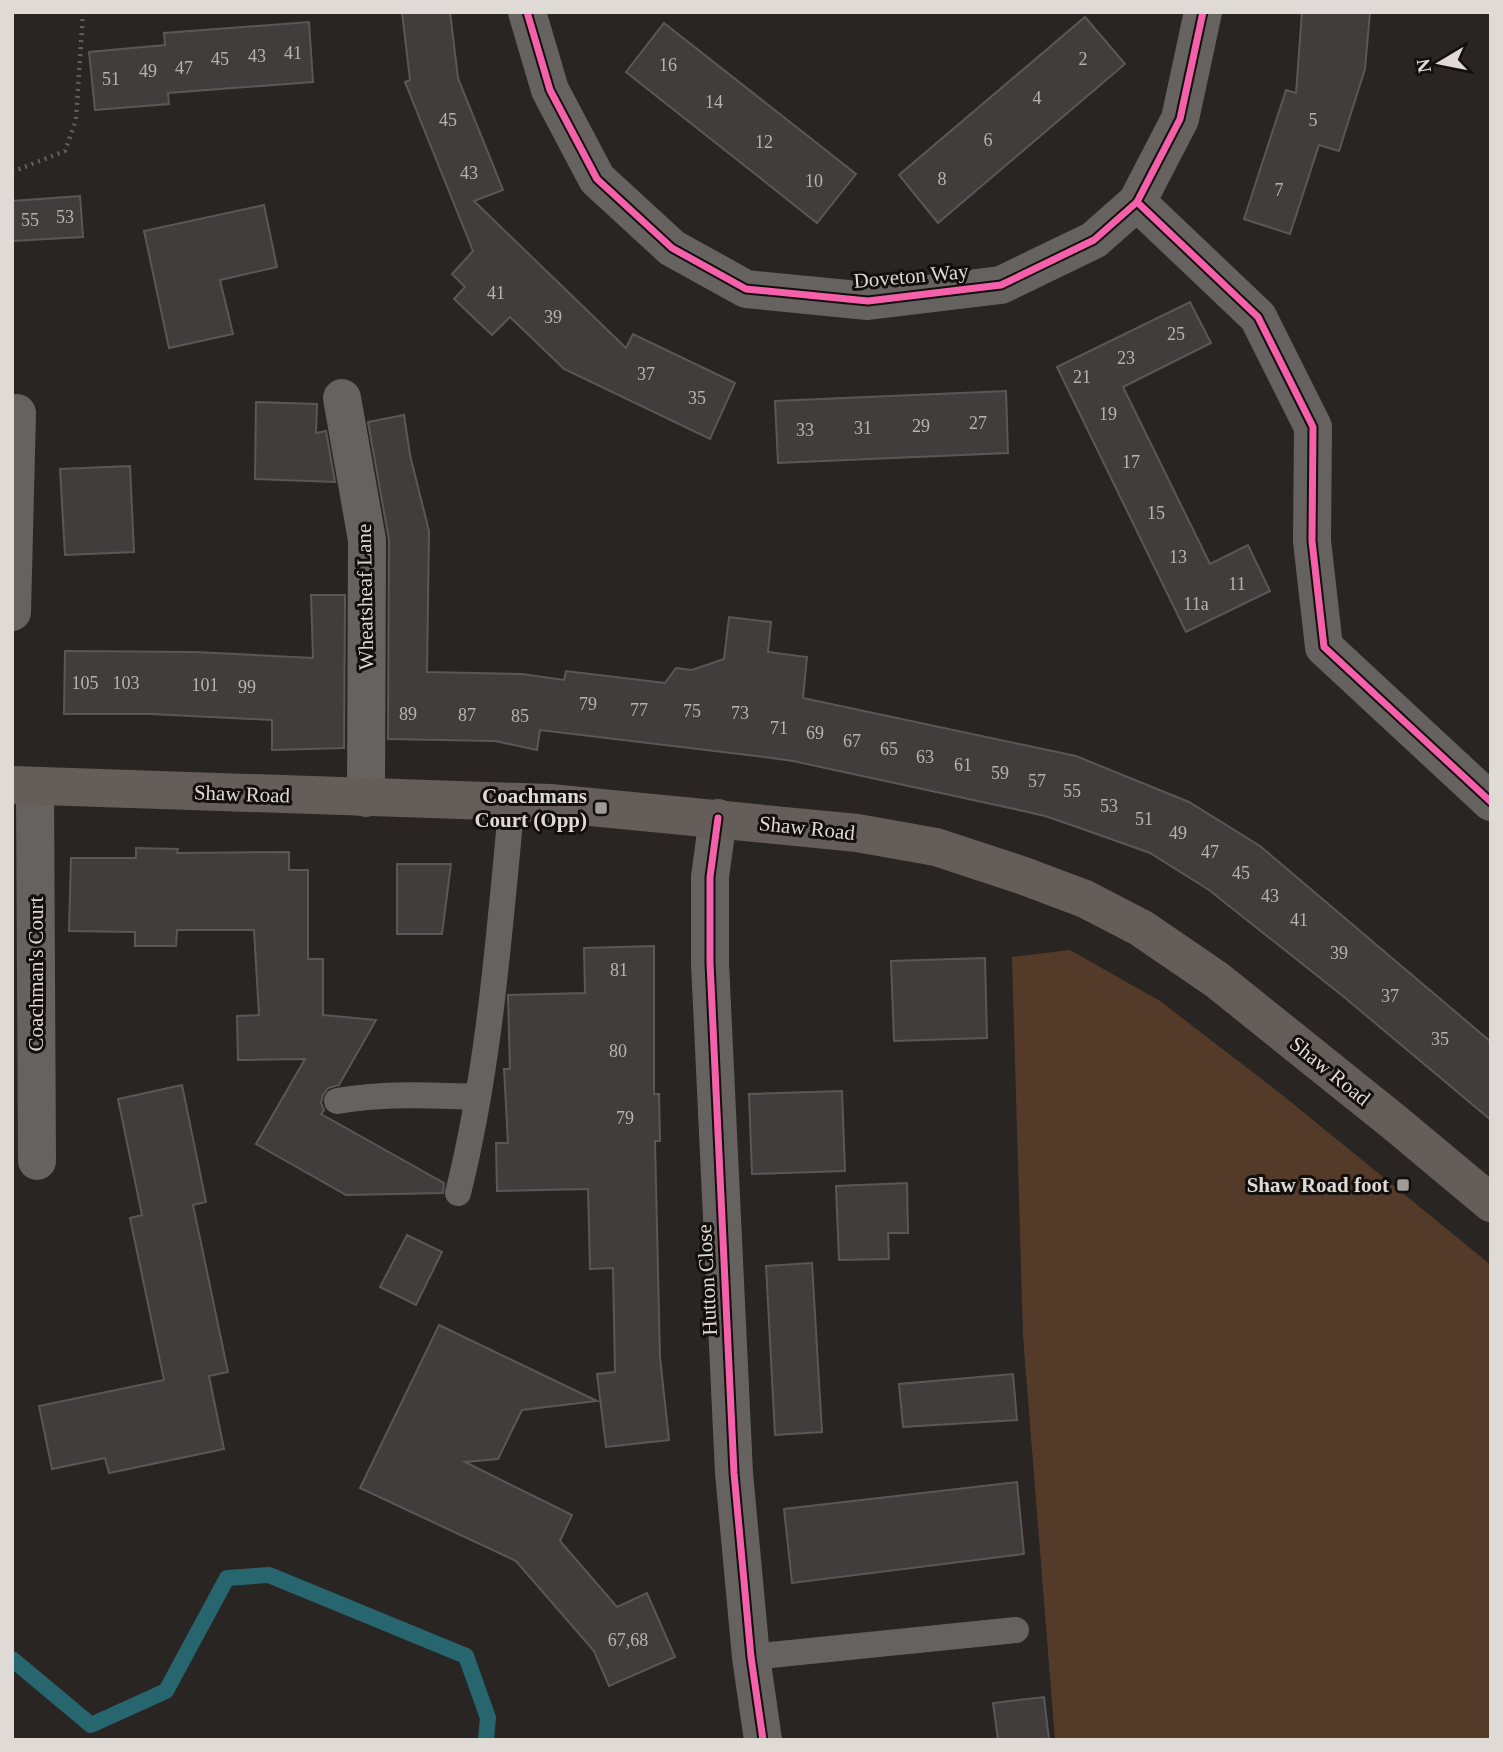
<svg xmlns="http://www.w3.org/2000/svg" width="1503" height="1752" viewBox="0 0 1503 1752" font-family="Georgia,serif">
	<rect width="100%" height="100%" fill="#292522"/>
	<polygon fill="#543b29" points="1070,950 1160,1001 1281,1094 1491,1265 1491,1740 1055,1740 1023,1336 1012,957"/>
	<g fill="none" stroke-linecap="round" stroke-linejoin="round">
		<polyline stroke="#27656f" stroke-width="16" points="12,1659 91,1725 166,1691 227,1578 269,1575 466,1656 488,1718 486,1740"/>
	</g>
	<g fill="#403d3c" stroke="#5a5757" stroke-width="2">
		<polygon points="402,12 450,12 458,78 503,190 474,201 626,348 633,334 735,383 710,439 564,369 510,317 492,335 454,299 465,287 452,274 473,251 405,82 410,80"/>
		<polygon points="1302,12 1370,12 1365,69 1339,151 1319,145 1290,234 1244,219 1286,90 1296,93"/>
		<polygon points="1085,17 1125,64 938,223 899,175"/>
		<polygon points="309,22 313,82 168,93 169,104 95,110 89,52 165,45 164,33"/>
		<polygon points="664,23 856,174 817,223 626,72"/>
		<polygon points="80,196 83,237 12,241 12,201"/>
		<polygon points="264,205 277,267 220,280 233,334 169,348 144,231"/>
		<polygon points="1190,302 1211,343 1123,387 1210,564 1248,545 1270,591 1186,632 1057,367"/>
		<polygon points="1006,391 1008,453 778,463 775,401"/>
		<polygon points="256,402 317,404 316,433 326,431 335,482 255,479"/>
		<polygon points="404,415 410,455 429,531 427,672 522,674 564,680 566,671 665,683 676,668 692,670 724,659 729,617 771,622 768,652 807,657 803,698 1076,756 1189,802 1260,846 1491,1042 1491,1120 1344,997 1209,890 1150,853 1077,827 1045,816 1010,808 793,761 756,756 540,730 537,750 495,741 388,739 389,540 368,422"/>
		<polygon points="130,466 134,552 65,555 60,469"/>
		<polygon points="311,595 345,595 344,748 272,750 272,720 151,714 64,714 65,651 195,652 313,658"/>
		<polygon points="136,848 178,849 177,853 289,852 289,870 308,870 308,959 323,959 323,1015 376,1020 339,1085 328,1088 323,1095 321,1103 324,1110 321,1114 444,1183 443,1193 346,1195 256,1144 305,1059 238,1060 237,1016 259,1015 254,930 177,930 176,946 135,946 135,932 69,931 71,858 136,858"/>
		<polygon points="397,864 451,864 442,934 397,934"/>
		<polygon points="654,946 654,1094 659,1094 660,1141 655,1141 660,1357 669,1440 606,1447 597,1374 615,1372 613,1268 590,1269 588,1189 497,1191 496,1143 508,1143 504,1069 510,1069 508,997 508,995 585,993 584,948"/>
		<polygon points="985,958 987,1038 894,1041 891,961"/>
		<polygon points="182,1085 206,1202 193,1205 228,1372 209,1376 224,1449 109,1473 105,1458 52,1469 39,1406 164,1380 130,1218 142,1215 118,1099"/>
		<polygon points="842,1091 845,1171 752,1174 749,1094"/>
		<polygon points="907,1183 908,1233 888,1233 889,1259 839,1260 836,1186"/>
		<polygon points="407,1235 442,1252 416,1305 380,1287"/>
		<polygon points="812,1263 822,1432 775,1435 766,1266"/>
		<polygon points="439,1325 597,1401 522,1410 498,1459 465,1462 572,1515 560,1541 617,1607 647,1593 675,1657 609,1686 594,1651 516,1561 360,1488"/>
		<polygon points="1013,1374 1017,1420 903,1427 899,1384"/>
		<polygon points="1017,1482 1024,1554 792,1583 784,1509"/>
		<polygon points="1044,1697 1049,1740 998,1740 993,1703"/>
	</g>
	<g fill="none" stroke-linecap="round" stroke-linejoin="round">
		<polyline stroke="#63605e" stroke-width="4.5" stroke-dasharray="2 5" stroke-linecap="butt" points="12,172 65,151 76,120 83,12"/>
		<g stroke="#656260" stroke-width="26">
			<path d="M337,1101C384,1093 430,1095 478,1097"/>
			<path d="M458,1193C490,1065 499,933 512,801"/>
			<polyline points="751,1657 1016,1630"/>
		</g>
		<g stroke="#656260" stroke-width="38">
			<polyline points="527,12 550,90 597,179 672,248 746,289 868,301 1001,285 1094,240 1137,202 1180,119 1203,12"/>
			<polyline points="1137,202 1258,317 1313,427 1312,541 1324,647 1491,802"/>
			<polyline points="342,398 367,540 366,798"/>
			<polyline points="12,612 17,413"/>
			<polyline points="35,787 37,1161"/>
			<polyline points="718,818 710,877 710,963 734,1473 751,1657 763,1740"/>
		</g>
		<polyline stroke="#645d59" stroke-width="38" points="12,785 550,803 857,833 936,847 1024,876 1085,899 1141,928 1217,980 1394,1122 1491,1203"/>
		<g stroke="#120f0c" stroke-width="11">
			<g id="cycleway">
				<polyline points="527,12 550,90 597,179 672,248 746,289 868,301 1001,285 1094,240 1137,202 1180,119 1203,12"/>
				<polyline points="1137,202 1258,317 1313,427 1312,541 1324,647 1491,802"/>
				<polyline points="718,818 710,877 710,963 734,1473 751,1657 763,1740"/>
			</g>
		</g>
		<use href="#cycleway" stroke="#f560ab" stroke-width="7"/>
	</g>
	<g fill="#9f9b97" stroke="#120f0c" stroke-width="2.5">
		<rect x="594" y="801" width="14" height="14" rx="3.5"/>
		<rect x="1396" y="1178" width="14" height="14" rx="3.5"/>
	</g>
	<g text-anchor="middle" stroke-width="6" stroke-linejoin="round" paint-order="stroke">
		<g font-size="18" fill="#b7b3b0">
			<text x="293" y="59">41</text>
			<text x="257" y="62">43</text>
			<text x="220" y="65">45</text>
			<text x="1083" y="65">2</text>
			<text x="668" y="71">16</text>
			<text x="184" y="74">47</text>
			<text x="148" y="77">49</text>
			<text x="111" y="85">51</text>
			<text x="1037" y="104">4</text>
			<text x="714" y="108">14</text>
			<text x="448" y="126">45</text>
			<text x="1313" y="126">5</text>
			<text x="988" y="146">6</text>
			<text x="764" y="148">12</text>
			<text x="469" y="179">43</text>
			<text x="942" y="185">8</text>
			<text x="814" y="187">10</text>
			<text x="1279" y="196">7</text>
			<text x="65" y="223">53</text>
			<text x="30" y="226">55</text>
			<text x="496" y="299">41</text>
			<text x="553" y="323">39</text>
			<text x="1176" y="340">25</text>
			<text x="1126" y="364">23</text>
			<text x="646" y="380">37</text>
			<text x="1082" y="383">21</text>
			<text x="697" y="404">35</text>
			<text x="1108" y="420">19</text>
			<text x="978" y="429">27</text>
			<text x="921" y="432">29</text>
			<text x="863" y="434">31</text>
			<text x="805" y="436">33</text>
			<text x="1131" y="468">17</text>
			<text x="1156" y="519">15</text>
			<text x="1178" y="563">13</text>
			<text x="1237" y="590">11</text>
			<text x="1196" y="610">11a</text>
			<text x="85" y="689">105</text>
			<text x="126" y="689">103</text>
			<text x="205" y="691">101</text>
			<text x="247" y="693">99</text>
			<text x="588" y="710">79</text>
			<text x="639" y="716">77</text>
			<text x="692" y="717">75</text>
			<text x="740" y="719">73</text>
			<text x="408" y="720">89</text>
			<text x="467" y="721">87</text>
			<text x="520" y="722">85</text>
			<text x="779" y="734">71</text>
			<text x="815" y="739">69</text>
			<text x="852" y="747">67</text>
			<text x="889" y="755">65</text>
			<text x="925" y="763">63</text>
			<text x="963" y="771">61</text>
			<text x="1000" y="779">59</text>
			<text x="1037" y="787">57</text>
			<text x="1072" y="797">55</text>
			<text x="1109" y="812">53</text>
			<text x="1144" y="825">51</text>
			<text x="1178" y="839">49</text>
			<text x="1210" y="858">47</text>
			<text x="1241" y="879">45</text>
			<text x="1270" y="902">43</text>
			<text x="1299" y="926">41</text>
			<text x="1339" y="959">39</text>
			<text x="619" y="976">81</text>
			<text x="1390" y="1002">37</text>
			<text x="1440" y="1045">35</text>
			<text x="618" y="1057">80</text>
			<text x="625" y="1124">79</text>
			<text x="628" y="1646">67,68</text>
		</g>
		<g font-size="21" fill="#dfdad6" stroke="#120f0c">
			<text transform="translate(911 276) rotate(-5)" y="7">Doveton Way</text>
			<text transform="translate(365 597) rotate(-91)" y="7">Wheatsheaf Lane</text>
			<text transform="translate(242 794) rotate(2)" y="7">Shaw Road</text>
			<text transform="translate(807 828) rotate(6)" y="7">Shaw Road</text>
			<text transform="translate(36 974) rotate(-90)" y="7">Coachman's Court</text>
			<text transform="translate(1330 1071) rotate(39)" y="7">Shaw Road</text>
			<text transform="translate(707 1280) rotate(-93)" y="7">Hutton Close</text>
		</g>
		<g font-size="21" font-weight="bold" fill="#dfdad6" stroke="#120f0c" text-anchor="end">
			<text x="587" y="803">Coachmans<tspan x="587" dy="24">Court (Opp)</tspan></text>
			<text x="1389" y="1192">Shaw Road foot</text>
		</g>
	</g>
	<rect width="1503" height="1752" fill="none" stroke="#dfdad6" stroke-width="28"/>
	<g transform="translate(1440 63) rotate(260)" stroke="#120f0c" stroke-width="5" paint-order="stroke">
	<path d="M0-5L12 26L0 18L-12 26Z" fill="#dfdad6"/>
	<text y="-10" font-size="19" font-weight="bold" text-anchor="middle" fill="#dfdad6">N</text>
	</g>
</svg>
